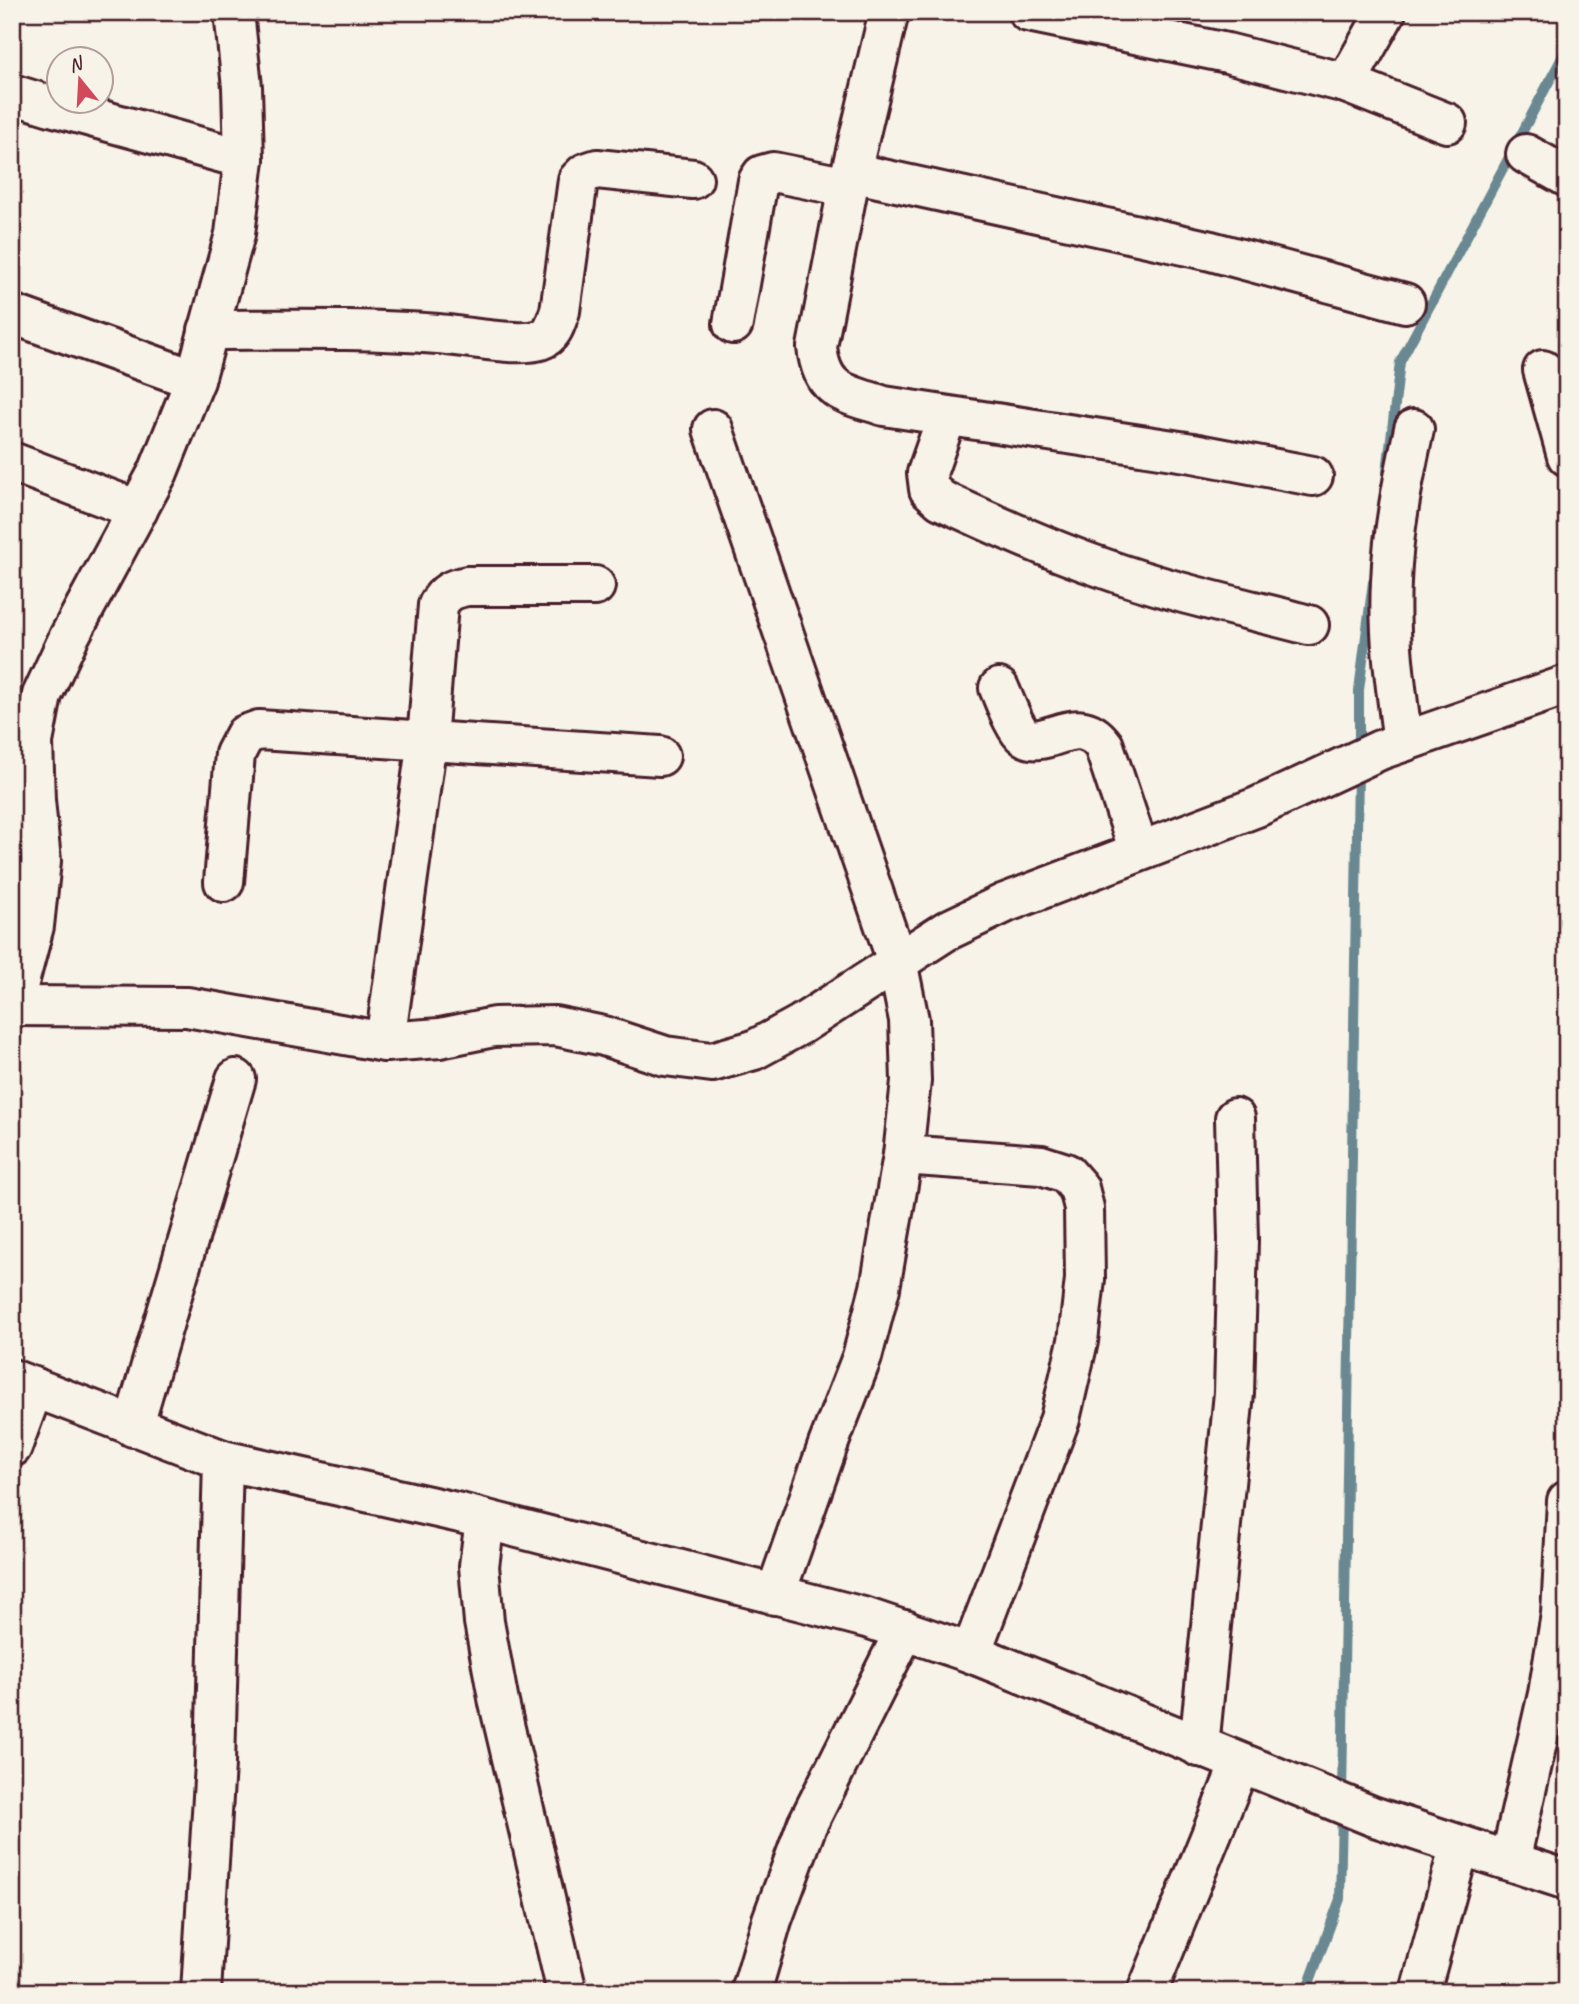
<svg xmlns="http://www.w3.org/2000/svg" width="1579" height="2004" viewBox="0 0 1579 2004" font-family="Caveat,sans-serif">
	<rect width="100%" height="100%" fill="#f7f3e8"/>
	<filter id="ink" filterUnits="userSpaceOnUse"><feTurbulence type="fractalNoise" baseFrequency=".0143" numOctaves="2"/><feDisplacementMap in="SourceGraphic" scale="14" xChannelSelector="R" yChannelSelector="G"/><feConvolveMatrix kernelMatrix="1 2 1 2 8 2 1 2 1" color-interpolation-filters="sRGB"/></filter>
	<g filter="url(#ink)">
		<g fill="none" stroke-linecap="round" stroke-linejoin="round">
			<g stroke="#698891" stroke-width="10">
				<polyline points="1387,472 1400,362 1567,48"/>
				<polyline points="1359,750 1359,690 1373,582"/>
				<polyline points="1342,1797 1358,770"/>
				<polyline points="1306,1992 1340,1899 1342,1813"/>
			</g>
			<g stroke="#4a1f2b" stroke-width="44">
				<g id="street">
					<path d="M889,12L851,172L817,347C822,393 845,393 884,406L1193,453L1313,476"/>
					<polyline points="1028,12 1227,53 1346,83 1447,123"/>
					<polyline points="1346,83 1386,12"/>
					<polyline points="12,94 51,106 244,159"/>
					<polyline points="1526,154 1567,177"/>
					<polyline points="851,172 1211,251 1405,303"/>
					<polyline points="12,314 195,380"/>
					<polyline points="733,324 758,181 762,175 773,172 848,187"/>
					<path d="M208,330C285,330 362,328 438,334C463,336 517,347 540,340C553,336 556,322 560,311L578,180L585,173L597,169L693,179"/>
					<polyline points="1543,370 1567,456"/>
					<path d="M947,416L927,473L929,489L941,500C995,525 1048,549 1103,568C1170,592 1240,607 1309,625"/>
					<polyline points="713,429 897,961 909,1020 911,1081 903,1155 880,1288 862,1357 828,1445 775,1595"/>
					<polyline points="12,462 138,510"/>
					<path d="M999,688C1004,699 1015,730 1024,736C1046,751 1078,709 1104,746L1139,851"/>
					<path d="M1403,742C1396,689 1388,636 1391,582C1393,530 1403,480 1414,429"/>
					<polyline points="224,882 235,754 245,735 259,730 660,756"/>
					<polyline points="12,1006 187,1007 385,1042 440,1038 494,1027 555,1026 604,1036 665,1056 712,1062 754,1050 800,1025 946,931 1005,903 1257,807 1380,750 1567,685"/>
					<polyline points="12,1009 34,926 41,861 35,800 33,742 42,695 69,637 158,472 195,380 235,234 244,159 242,87 234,12"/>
					<path d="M385,1042L427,740L438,605C445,592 452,589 467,586H595"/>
					<polyline points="903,1155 1041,1165 1066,1173 1079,1188 1084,1208 1085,1279 1078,1341 1060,1419 971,1653"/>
					<polyline points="133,1427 236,1079"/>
					<polyline points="12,1447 34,1387"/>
					<polyline points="485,1520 479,1566 484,1622 499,1703 567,1992"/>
					<polyline points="1199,1747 1234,1393 1238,1240 1235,1118"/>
					<polyline points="1510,1861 1548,1694 1561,1614 1567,1501"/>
					<polyline points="201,1992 215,1764 223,1460"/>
					<polyline points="751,1992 772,1920 807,1825 905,1630"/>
					<polyline points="1147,1992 1240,1764"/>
					<polyline points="1420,1992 1460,1845"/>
				</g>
			</g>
			<g stroke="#4a1f2b" stroke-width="44">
				<polyline id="secondary" points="12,1379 223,1460 460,1513 867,1618 971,1653 1372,1816 1567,1880"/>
			</g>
			<use href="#street" stroke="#f7f3e8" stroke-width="38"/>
			<use href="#secondary" stroke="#f7f3e8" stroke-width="38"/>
		</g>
	</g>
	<rect width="1579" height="2004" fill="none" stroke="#f7f3e8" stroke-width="42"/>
	<rect x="21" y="21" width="1537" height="1962" fill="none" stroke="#4a1f2b" stroke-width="2.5" filter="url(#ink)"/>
	<g transform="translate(80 80) rotate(342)"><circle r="33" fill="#f7f3e8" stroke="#b29e9c" stroke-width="2"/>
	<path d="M0-5L12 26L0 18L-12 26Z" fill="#d1495b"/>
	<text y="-10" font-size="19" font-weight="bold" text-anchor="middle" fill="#4a1f2b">N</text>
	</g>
</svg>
